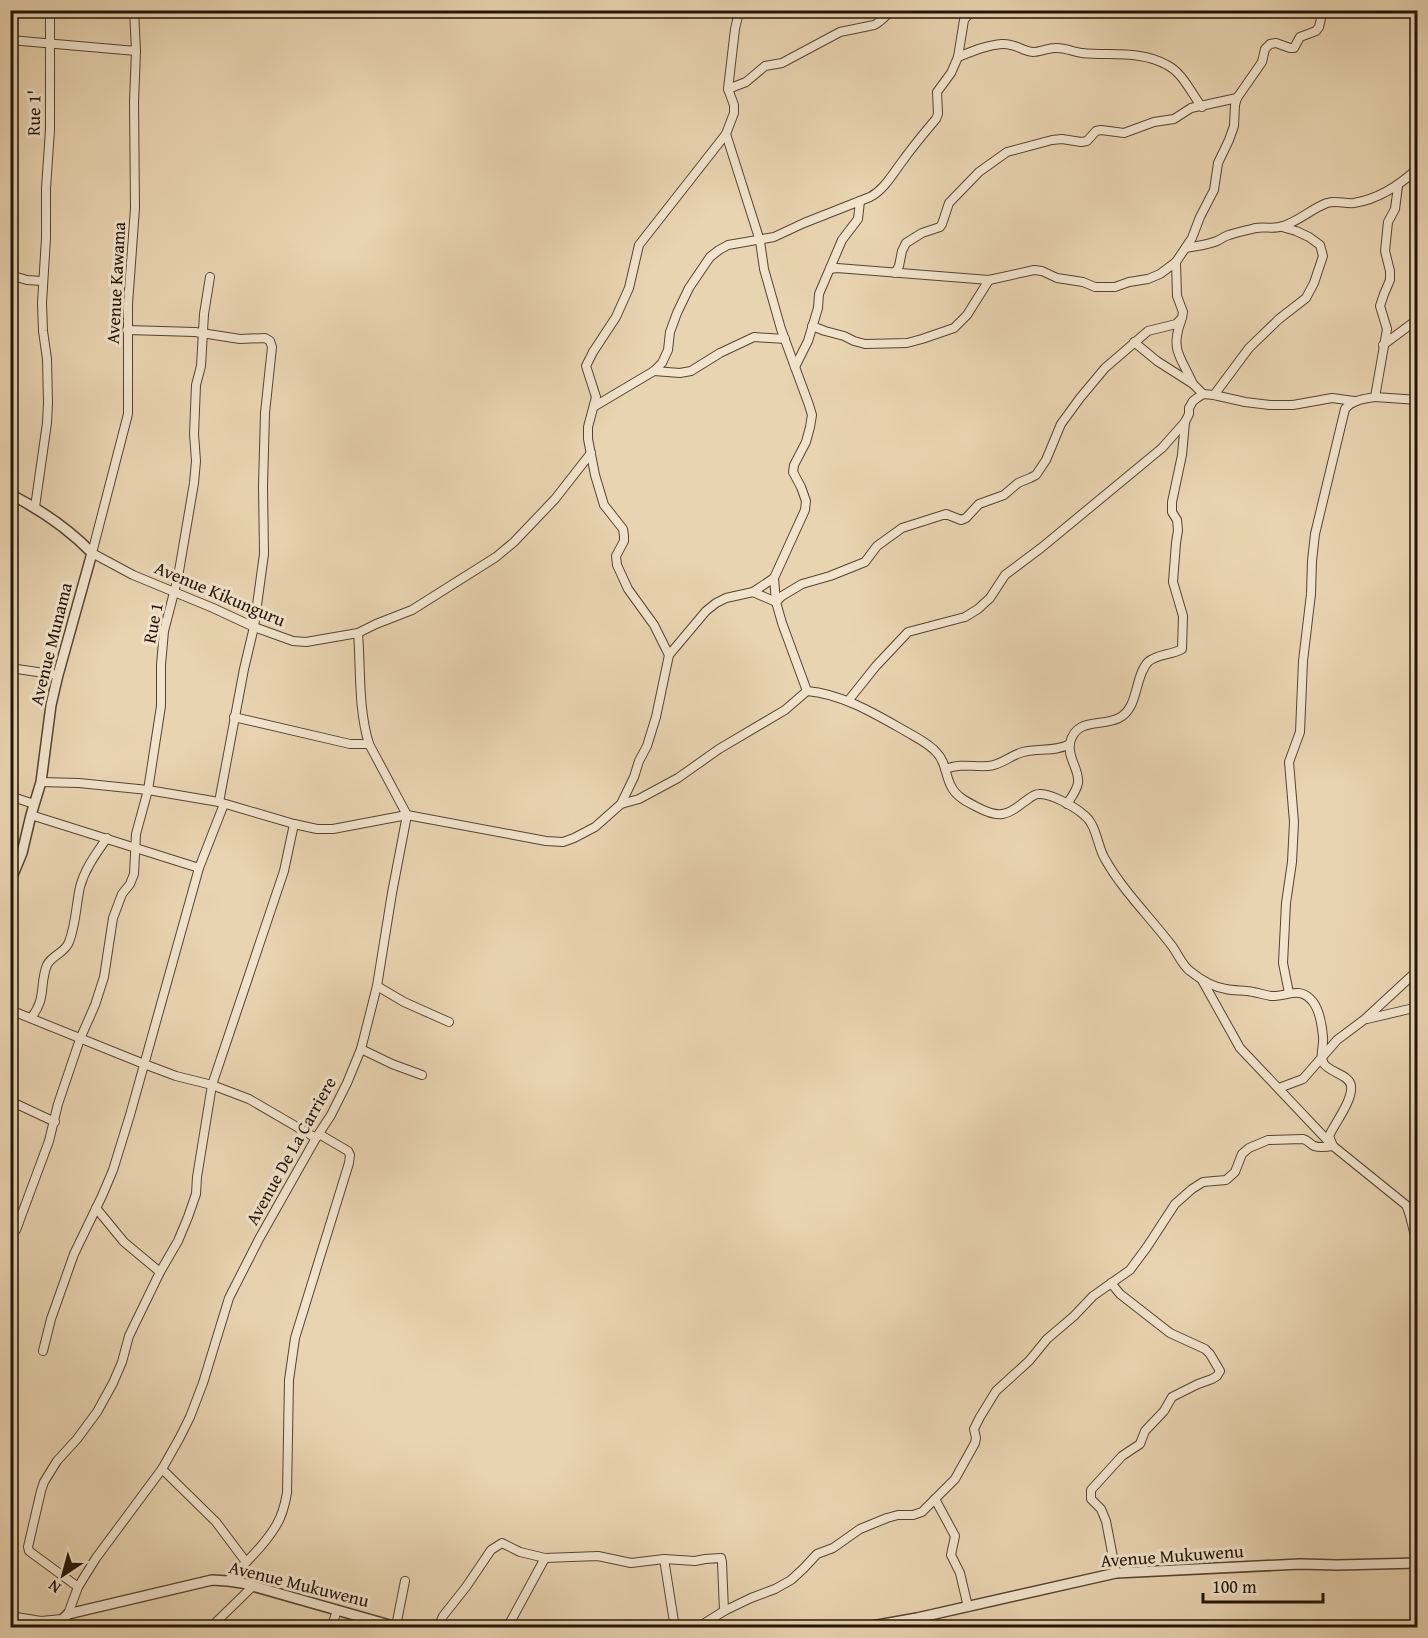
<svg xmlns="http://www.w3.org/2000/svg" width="1428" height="1638" viewBox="0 0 1428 1638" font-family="'Gentium Book Plus',serif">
	<rect width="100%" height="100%" fill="#e9d4b1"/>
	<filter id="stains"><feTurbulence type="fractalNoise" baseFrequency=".00333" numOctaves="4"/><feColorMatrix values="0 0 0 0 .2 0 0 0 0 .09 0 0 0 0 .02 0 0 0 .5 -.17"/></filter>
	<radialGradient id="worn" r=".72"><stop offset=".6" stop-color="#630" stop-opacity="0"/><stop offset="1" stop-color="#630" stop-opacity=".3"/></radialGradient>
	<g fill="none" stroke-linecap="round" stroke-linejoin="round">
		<g stroke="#544432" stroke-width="10">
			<g id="minor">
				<polyline points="134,10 136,51 134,101 135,208 128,304 128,414 92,553 133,575 213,608 254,627 293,641 306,642 358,633 376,624 412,610 496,557 514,542 555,499 591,453"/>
				<polyline points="10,40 136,51"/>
				<path d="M958,57C973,51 987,45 1002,44C1015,43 1022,51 1033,52C1040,52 1048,48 1055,48C1064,47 1073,52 1082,53C1110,56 1141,50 1167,65C1183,73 1191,93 1202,107"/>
				<path d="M728,89L746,82L765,66L782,63L840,32L874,25C882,22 886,13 895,10"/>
				<path d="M1186,248C1196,246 1207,245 1217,241C1221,239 1225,236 1229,235C1237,232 1247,230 1256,228C1265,226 1273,230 1283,226C1299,221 1311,209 1327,203C1337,200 1344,204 1354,203C1379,199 1400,185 1418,168"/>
				<polyline points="830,269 837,268 989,280 1034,270 1042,271 1057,278 1083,282 1095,287 1115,287 1129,282 1148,279 1160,274 1176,262"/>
				<polyline points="895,273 899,266 902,251 906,243 922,233 940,227 942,224 949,203 979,172 1007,152 1052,140 1062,139 1081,142 1087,141 1096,131 1101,130 1124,133 1154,122 1174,119 1191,108 1237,98"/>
				<polyline points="10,275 27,280 42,281"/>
				<path d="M1181,321C1170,350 1181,357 1192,382"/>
				<polyline points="812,326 825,331 844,336 854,341 865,344 907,343 922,339 954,328 967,315 989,280"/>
				<polyline points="127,330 195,332 240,339 265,338 270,341 272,347 265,413 263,486 264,554 254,627 244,669 219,802"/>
				<polyline points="1134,342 1157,361 1193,384 1203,394"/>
				<polyline points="1383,345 1418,319"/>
				<polyline points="795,367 808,341 818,308 819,294 842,240 858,219 860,201"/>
				<polyline points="654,371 680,373 691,371 720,353 754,337 785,339"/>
				<polyline points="1214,395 1249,348 1279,319 1306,298 1314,283 1323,256 1320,245 1309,237 1296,231 1282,227"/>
				<polyline points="1375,397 1418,400"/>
				<path d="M595,406L654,371L662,363L668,350L670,332L677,313L689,288L710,257L719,250L728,245L774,237L804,223L870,197C885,189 893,173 904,159C914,145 925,132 936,119L938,114L937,92L951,73L958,57L964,20L972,10"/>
				<polyline points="35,507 47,423 48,403 47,359 43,331 42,303 46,238 46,188 50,130 50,10"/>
				<polyline points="774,578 776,602 782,623 807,691"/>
				<polyline points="753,592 776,602 782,596 802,584 830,576 865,562 877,546 902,528 946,514 961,520 966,518 979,504 1004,495 1018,483 1030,478 1036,475 1046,460 1061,424 1080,398 1105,368 1148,331 1176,324 1182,318 1183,312 1177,296 1176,262 1192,238 1200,217 1214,190 1218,163 1229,140 1234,126 1235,105 1237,98 1262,62 1265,49 1270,44 1276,43 1290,48 1294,48 1300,37 1316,31 1319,27 1323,10"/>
				<polyline points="669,655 706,611 716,603 726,598 753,592 774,578 805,510 806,501 801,487 793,472 794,465 806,442 810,427 812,415 809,405 781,329 764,269 760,241 726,134"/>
				<polyline points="10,668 58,675"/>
				<polyline points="848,701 876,666 908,632 965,617 978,609 990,598 1005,575 1041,548 1162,448 1185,422 1189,414 1189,408 1193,401 1197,398 1203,394 1214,395 1245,402 1270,405 1293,405 1332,398 1354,401"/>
				<polyline points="234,717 350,744 369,744"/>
				<path d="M945,769C963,763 971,767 988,766C1000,766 1011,755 1023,752C1039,748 1055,752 1070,744"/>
				<polyline points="41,782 79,783 148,790 219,802 294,824 317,829 333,829 407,815 546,841 563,842 574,838 595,827 621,804 634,777 639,761 647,746 656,717 669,655 654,625 628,589 617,565 616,556 624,541 624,536 623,529 604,505 595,475 588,439 588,427 596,397 586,366 593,352 616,317 629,288 639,245 726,134 734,113 734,105 728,89 735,29 738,16 741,10"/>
				<polyline points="10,796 34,804"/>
				<path d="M621,804L639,799L678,778L719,749L785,710L807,691C843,694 877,715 907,732C917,738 930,744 937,753C946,762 945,775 951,786C956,797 969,803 979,808C998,818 1007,816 1024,802C1029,799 1033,794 1039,794C1051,793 1075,807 1084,815C1097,825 1097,846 1105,859C1123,891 1150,917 1172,946C1178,954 1182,965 1190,971C1201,980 1213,987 1226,989C1235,991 1245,990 1253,992C1259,993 1265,995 1271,996C1287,997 1300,985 1313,1002C1320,1011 1322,1026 1323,1037C1324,1046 1319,1055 1324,1064C1331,1073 1350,1075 1351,1086C1353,1100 1335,1123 1329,1136L1333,1146L1406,1205C1412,1217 1412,1231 1418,1243"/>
				<path d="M1067,804C1071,798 1077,790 1078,783C1080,770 1067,758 1070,743C1076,717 1102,727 1119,718C1139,708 1134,677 1148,662C1157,654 1172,655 1182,649L1183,616L1173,582L1176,543L1178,530L1177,520L1172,512V502L1182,455L1185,422"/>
				<polyline points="31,815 199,868"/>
				<polyline points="1202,980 1240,1048 1330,1143"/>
				<polyline points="377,986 404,1002 449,1022"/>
				<path d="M1289,993L1283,963L1286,903L1292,862L1294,822L1289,762L1300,732L1303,661L1311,594L1312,561L1315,534L1345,409C1352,400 1364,399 1375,397L1387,329L1380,306L1384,294L1390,280V271L1385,251L1388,222L1395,209L1398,186"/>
				<polyline points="10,1010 144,1064 176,1076 212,1085 249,1099 316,1138"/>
				<path d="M31,1018C47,998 39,985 47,965C52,955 65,953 69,942C76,924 76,905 80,887C85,868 96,854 107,838"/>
				<polyline points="1367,1019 1418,1007"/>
				<polyline points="361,1049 392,1064 422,1075"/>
				<polyline points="1279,1088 1303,1079 1337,1040 1365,1019 1418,970"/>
				<polyline points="10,1101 55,1122"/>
				<polyline points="96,1208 124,1242 160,1272"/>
				<polyline points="16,1230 49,1141 58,1104 80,1039 95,1005 104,977 113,918 122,894 130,884 134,874 136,834 148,790 161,706 161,665 164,631 178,577 194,483 196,461 194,434 196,385 201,366 204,314 210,277"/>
				<polyline points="1111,1283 1120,1294 1170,1333 1205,1349 1210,1354 1220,1371 1217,1376 1212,1379 1198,1384 1172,1397 1164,1411 1145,1431 1140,1444 1122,1456 1091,1490 1091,1499 1101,1509 1106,1521 1116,1573"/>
				<polyline points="43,1351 51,1319 74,1254 102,1196 113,1170 130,1115 199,868 224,804"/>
				<polyline points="162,1469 216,1522 246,1562"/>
				<polyline points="935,1499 955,1536 951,1555 960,1573 968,1607"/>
				<polyline points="664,1559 675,1628"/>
				<path d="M228,1581C245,1563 265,1545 277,1524C283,1514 285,1504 287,1493L289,1380L295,1338L349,1163L350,1155L348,1151L319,1134"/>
				<polyline points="78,1587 29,1551 28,1547 41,1491 44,1482 57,1461 77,1439 97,1412 113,1383 122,1362 129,1336 160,1272 178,1241 188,1217 196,1194 197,1177 212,1085 284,871 294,824"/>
				<path d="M68,1614L78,1587L96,1558L162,1469L179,1439L190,1417L203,1383L229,1298L259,1239L316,1138L331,1115L347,1083L361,1049L377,986L392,893L407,815L369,744C358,708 361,671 358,633"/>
				<polyline points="10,1616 41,1621 62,1619"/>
				<polyline points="396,1626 405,1581"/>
				<polyline points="210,1628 253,1586"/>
				<polyline points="330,1628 333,1623 337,1610"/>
				<polyline points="438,1628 443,1616 466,1587 491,1550 502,1543 520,1552 545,1558"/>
				<polyline points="507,1628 545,1558 598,1556 631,1563 664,1559 695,1561 705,1559 721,1558 722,1562 724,1611"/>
				<path d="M697,1628L724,1611L751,1598L775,1589L791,1580L804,1568L817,1554L833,1548L860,1529L887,1518L898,1515H913L922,1512L955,1479L975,1443L976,1438L974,1429L980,1417L996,1391L1029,1361L1047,1339L1074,1316L1093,1296L1130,1270L1147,1247L1175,1204L1192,1189L1203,1182L1226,1180L1235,1172L1242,1154L1249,1148L1268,1140L1303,1139C1308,1140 1310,1144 1314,1146C1320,1148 1327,1147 1333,1146"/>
			</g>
		</g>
		<g stroke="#544432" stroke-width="12">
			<g id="tertiary">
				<path d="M10,494C41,510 68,528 92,553L58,675L51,705L41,782L31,815L22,853L10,882"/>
				<polyline points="54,1628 68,1614 212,1580 228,1581 242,1583 400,1628"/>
				<polyline points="861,1628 917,1618 1116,1573 1300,1564 1337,1565 1418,1563"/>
			</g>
		</g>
		<use href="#minor" stroke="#f1e3cc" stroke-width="8"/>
		<use href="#tertiary" stroke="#f1e3cc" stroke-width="9"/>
	</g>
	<g text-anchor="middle" stroke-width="6" stroke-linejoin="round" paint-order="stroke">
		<g font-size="18" fill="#231407" stroke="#f1e3cc">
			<text transform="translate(34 113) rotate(-89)" y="6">Rue 1'</text>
			<text transform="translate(116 283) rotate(-87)" y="6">Avenue Kawama</text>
			<text transform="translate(220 594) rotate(23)" y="6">Avenue Kikunguru</text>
			<text transform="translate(153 623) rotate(-79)" y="6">Rue 1</text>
			<text transform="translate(51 644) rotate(-76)" y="6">Avenue Munama</text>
			<text transform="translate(291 1151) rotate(-61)" y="6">Avenue De La Carriere</text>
			<text transform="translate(1172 1556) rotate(-4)" y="6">Avenue Mukuwenu</text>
			<text transform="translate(299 1584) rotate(14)" y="6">Avenue Mukuwenu</text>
		</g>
	</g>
	<rect width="1428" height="1638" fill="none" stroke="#e9d4b1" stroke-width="36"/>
	<rect x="12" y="12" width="1404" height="1614" fill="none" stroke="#231407" stroke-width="3"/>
	<rect x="18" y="18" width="1392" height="1602" fill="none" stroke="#231407" stroke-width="1.5"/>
	<g transform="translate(63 1575) rotate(216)" stroke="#f1e3cc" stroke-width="4.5" paint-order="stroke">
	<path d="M0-4.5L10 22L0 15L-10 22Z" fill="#231407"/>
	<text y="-9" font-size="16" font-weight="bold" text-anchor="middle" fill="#231407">N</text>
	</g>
	<path d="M1203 1593v9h120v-9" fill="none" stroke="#231407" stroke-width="3"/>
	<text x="1212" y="1593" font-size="18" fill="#231407" stroke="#f1e3cc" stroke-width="4.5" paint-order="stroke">100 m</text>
	<rect width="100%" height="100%" filter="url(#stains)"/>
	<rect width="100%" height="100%" fill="url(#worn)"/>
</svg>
